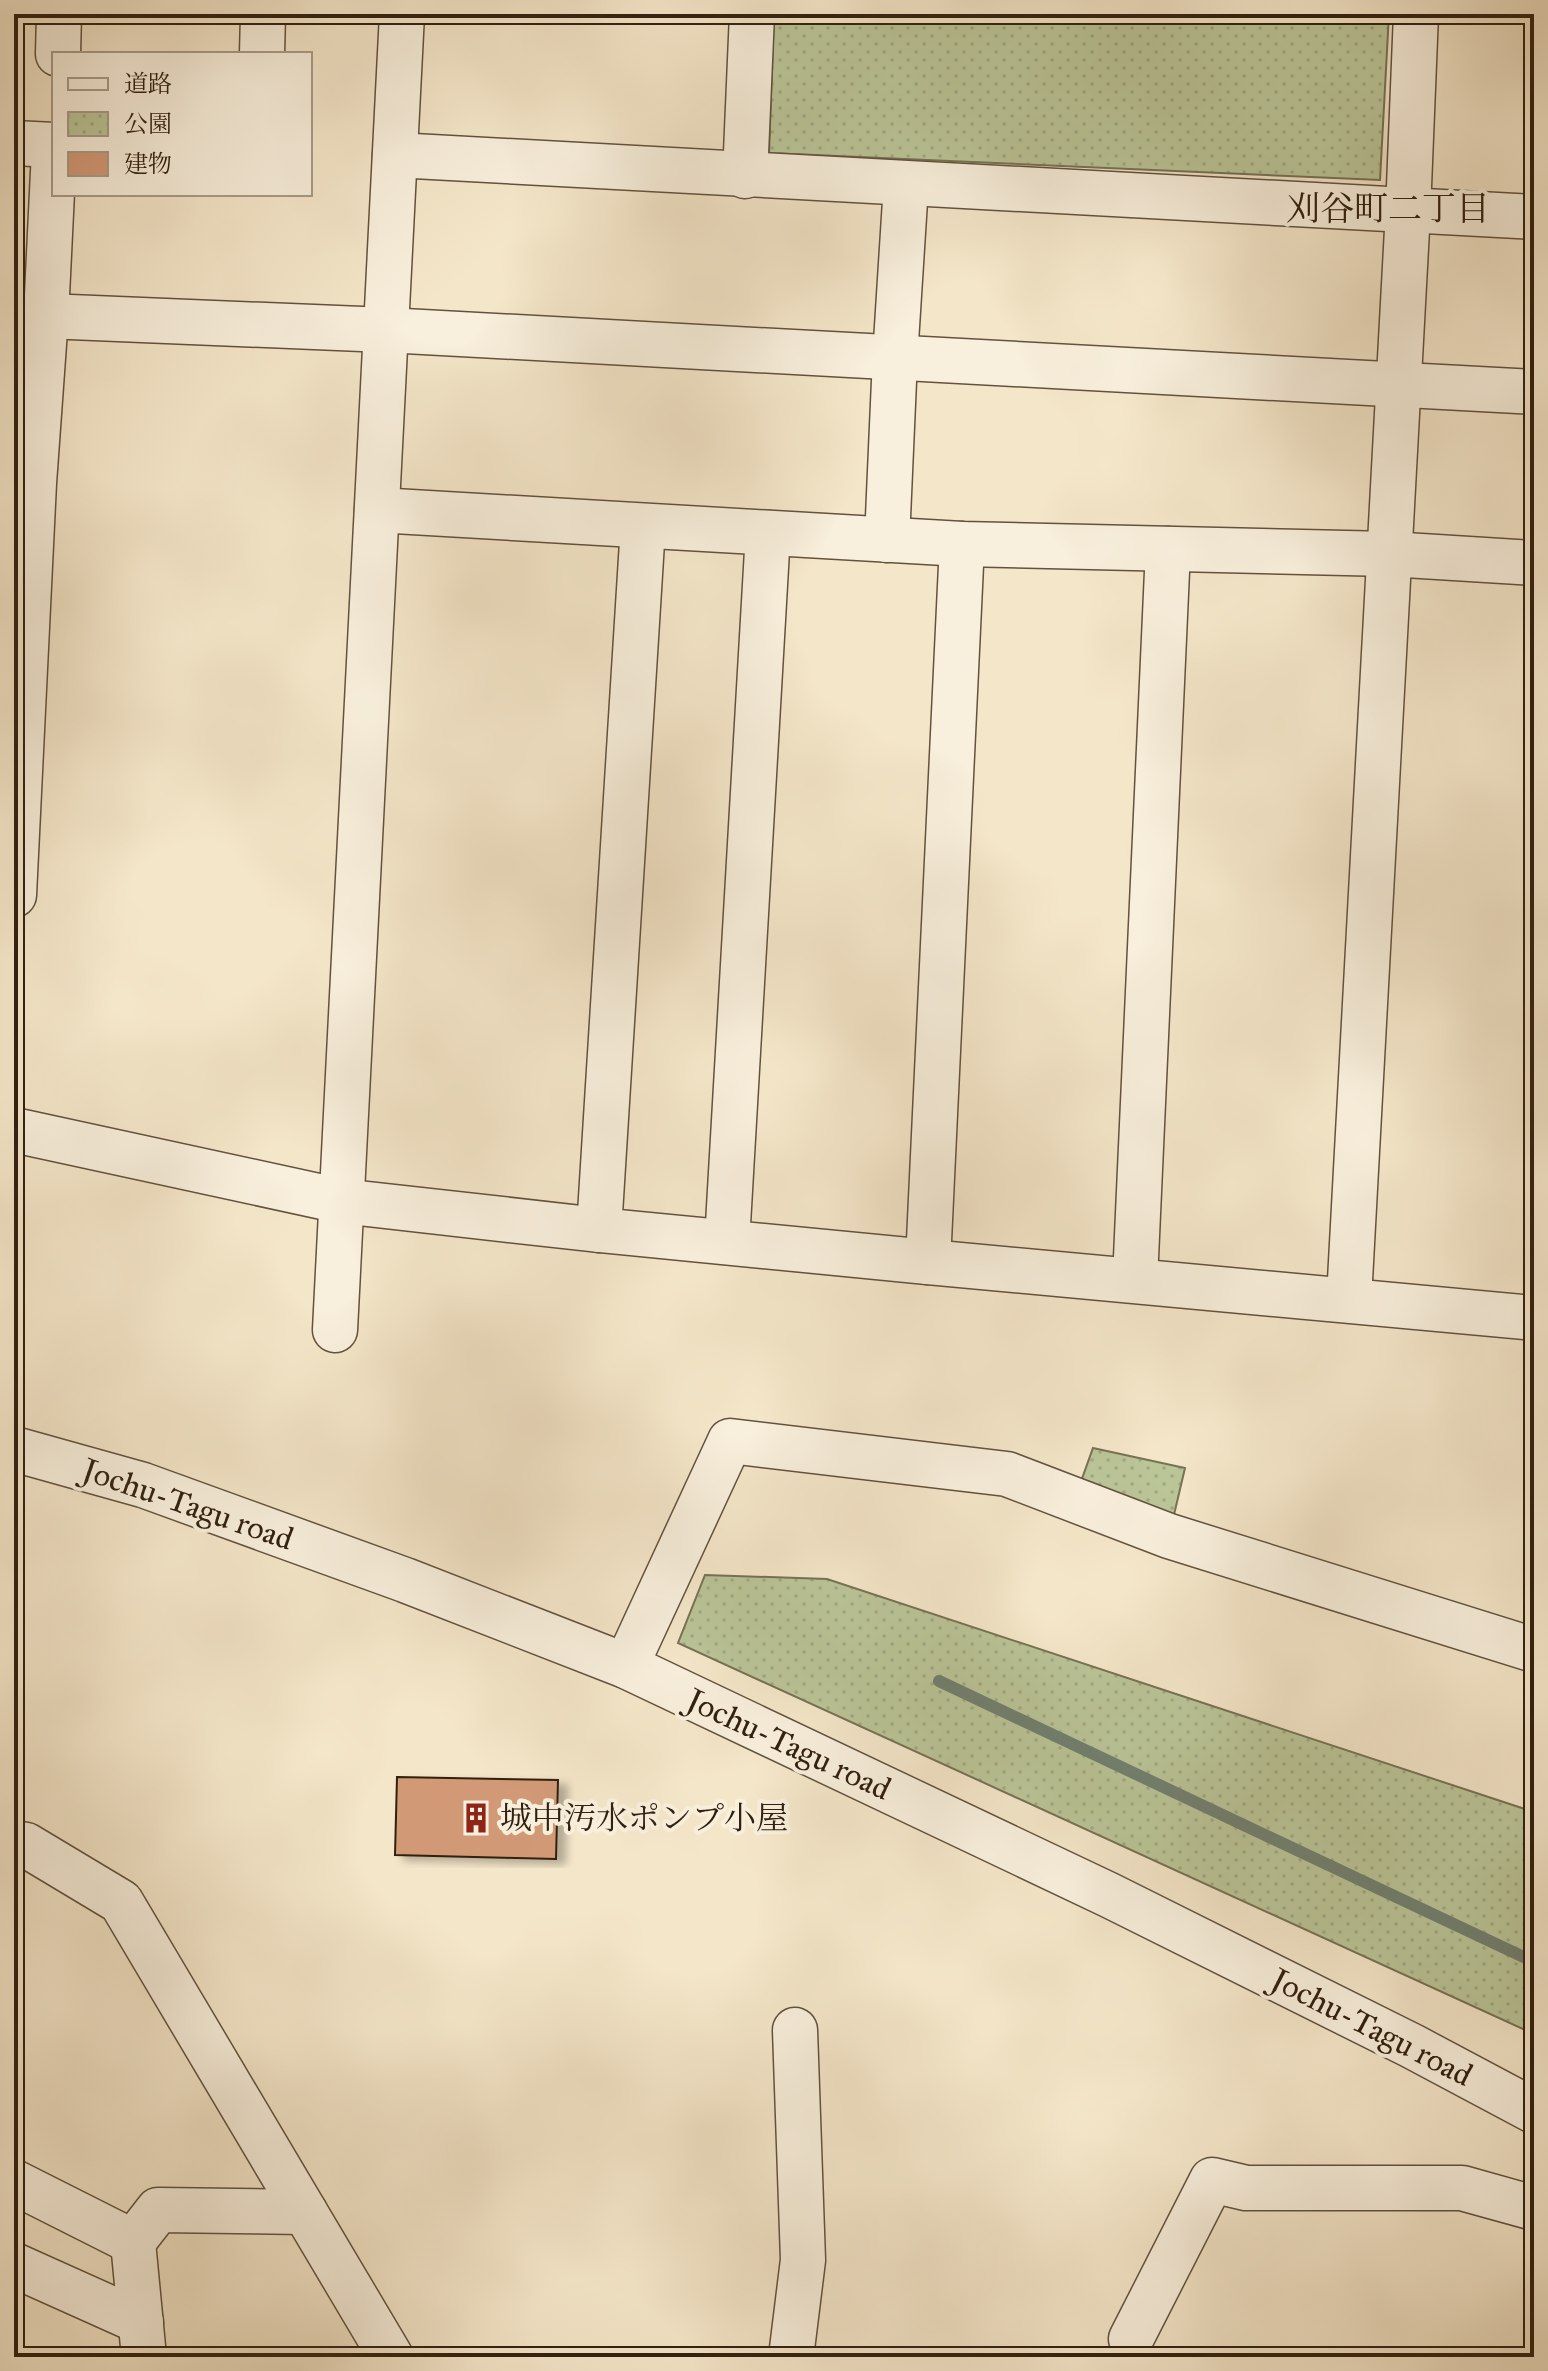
<svg xmlns="http://www.w3.org/2000/svg" width="1548" height="2371" viewBox="0 0 1548 2371" font-family="'IM FELL Great Primer','Noto Serif JP',serif">
	<defs>
		<pattern id="park-dots" width="8" height="8" patternUnits="userSpaceOnUse" patternTransform="scale(2)"><rect width="8" height="8" fill="#bac598"/><path d="M2 2h.1M6 6h.1" fill="none" stroke="#a0a982" stroke-width="1.8" stroke-linecap="round"/></pattern>
		<filter id="shadow"><feDropShadow dx="9" dy="5" stdDeviation="4" flood-color="#0004"/></filter>
	</defs>
	<rect width="100%" height="100%" fill="#f4e6c9"/>
	<filter id="stains"><feTurbulence type="fractalNoise" baseFrequency=".0025" numOctaves="4"/><feColorMatrix values="0 0 0 0 .2 0 0 0 0 .09 0 0 0 0 .02 0 0 0 .5 -.17"/></filter>
	<radialGradient id="worn" r=".72"><stop offset=".6" stop-color="#630" stop-opacity="0"/><stop offset="1" stop-color="#630" stop-opacity=".3"/></radialGradient>
	<g fill="url(#park-dots)" stroke="#767254" stroke-width="2">
		<polygon points="774,14 1389,14 1380,180 769,153"/>
		<polygon points="1093,1448 1185,1468 1169,1536 1074,1501"/>
		<polygon points="705,1575 827,1579 1534,1812 1534,2034 678,1643"/>
	</g>
	<g fill="none" stroke-linecap="round" stroke-linejoin="round">
		<polyline stroke="#718070" stroke-width="12" points="939,1681 1534,1962"/>
	</g>
	<polygon fill="#d29977" stroke="#312010" stroke-width="2" filter="url(#shadow)" points="397,1777 558,1780 556,1859 395,1855"/>
	<g fill="none" stroke-linecap="round" stroke-linejoin="round">
		<g stroke="#62523e" stroke-width="47">
			<g id="minor">
				<polyline points="58,54 59,14"/>
				<polyline points="262,54 263,14"/>
				<polyline points="14,143 54,145"/>
				<polyline points="395,155 1534,217"/>
				<polyline points="745,176 752,14"/>
				<polyline points="46,316 386,330 1534,392"/>
				<polyline points="377,510 962,544 1389,554 1534,563"/>
				<polyline points="887,540 895,358 906,185"/>
				<polyline points="14,895 34,483 46,316 54,151"/>
				<polyline points="14,1130 341,1201 599,1230 928,1262 1534,1318"/>
				<polyline points="599,1230 643,526"/>
				<polyline points="727,1242 768,533"/>
				<polyline points="928,1262 962,544"/>
				<polyline points="1135,1280 1168,549"/>
				<polyline points="1349,1299 1408,211 1416,14"/>
				<polyline points="335,1330 402,14"/>
				<polyline points="14,1449 143,1485 405,1580 626,1666 1109,1895 1412,2046 1534,2111"/>
				<polyline points="626,1666 730,1441 1007,1474 1169,1536 1534,1650"/>
				<polyline points="14,1843 26,1845 121,1902 391,2357"/>
				<polyline points="14,2182 133,2242 158,2210 305,2212"/>
				<polyline points="133,2242 144,2357"/>
				<polyline points="14,2265 141,2322"/>
				<polyline points="1131,2339 1212,2180 1246,2188 1462,2188 1534,2208"/>
				<polyline points="791,2357 803,2260 795,2030"/>
			</g>
		</g>
		<use href="#minor" stroke="#f8efdc" stroke-width="44"/>
	</g>
	<defs>
		<g id="building-bare" transform="scale(2.4)"><path d="M-4-6H4V6H1V3H-1V6H-4ZM-2.5-4.3h1.7v1.8h-1.7ZM.8-4.3h1.7v1.8H.8ZM-2.5-1h1.7V.8h-1.7ZM.8-1h1.7V.8H.8Z" fill="#8f2418" stroke="#f8efdc" stroke-width="2.5" paint-order="stroke"/></g>
	</defs>
	<g fill-rule="evenodd">
		<use href="#building-bare" x="476" y="1818"/>
	</g>
	<g text-anchor="middle" stroke-width="8" stroke-linejoin="round" paint-order="stroke">
		<g font-size="32" fill="#312010" stroke="#f8efdc">
			<text transform="translate(188 1504) rotate(19)" y="11">Jochu-Tagu road</text>
			<text transform="translate(789 1744) rotate(25)" y="11">Jochu-Tagu road</text>
			<text transform="translate(1372 2027) rotate(27)" y="11">Jochu-Tagu road</text>
		</g>
		<g font-size="32" fill="#312010" stroke="#f8efdc" text-anchor="start">
			<text x="500" y="1829">城中汚水ポンプ小屋</text>
		</g>
		<g font-size="34" fill="#312010" stroke="#f8efdc">
			<text x="1388" y="220">刈谷町二丁目</text>
		</g>
	</g>
	<rect width="1548" height="2371" fill="none" stroke="#f4e6c9" stroke-width="48"/>
	<rect x="16" y="16" width="1516" height="2339" fill="none" stroke="#312010" stroke-width="4"/>
	<rect x="24" y="24" width="1500" height="2323" fill="none" stroke="#312010" stroke-width="2"/>
	<rect x="52" y="52" width="260" height="144" fill="#f8efdc" stroke="#a89c8a" stroke-width="2"/>
	<rect x="68" y="78" width="40" height="12" fill="#f8efdc" stroke="#a89c8a" stroke-width="2"/>
	<text x="124" y="92" font-size="24" fill="#312010">道路</text>
	<rect x="68" y="112" width="40" height="24" fill="url(#park-dots)" stroke="#a89c8a" stroke-width="2"/>
	<text x="124" y="132" font-size="24" fill="#312010">公園</text>
	<rect x="68" y="152" width="40" height="24" fill="#d29977" stroke="#a89c8a" stroke-width="2"/>
	<text x="124" y="172" font-size="24" fill="#312010">建物</text>
	<rect width="100%" height="100%" filter="url(#stains)"/>
	<rect width="100%" height="100%" fill="url(#worn)"/>
</svg>
